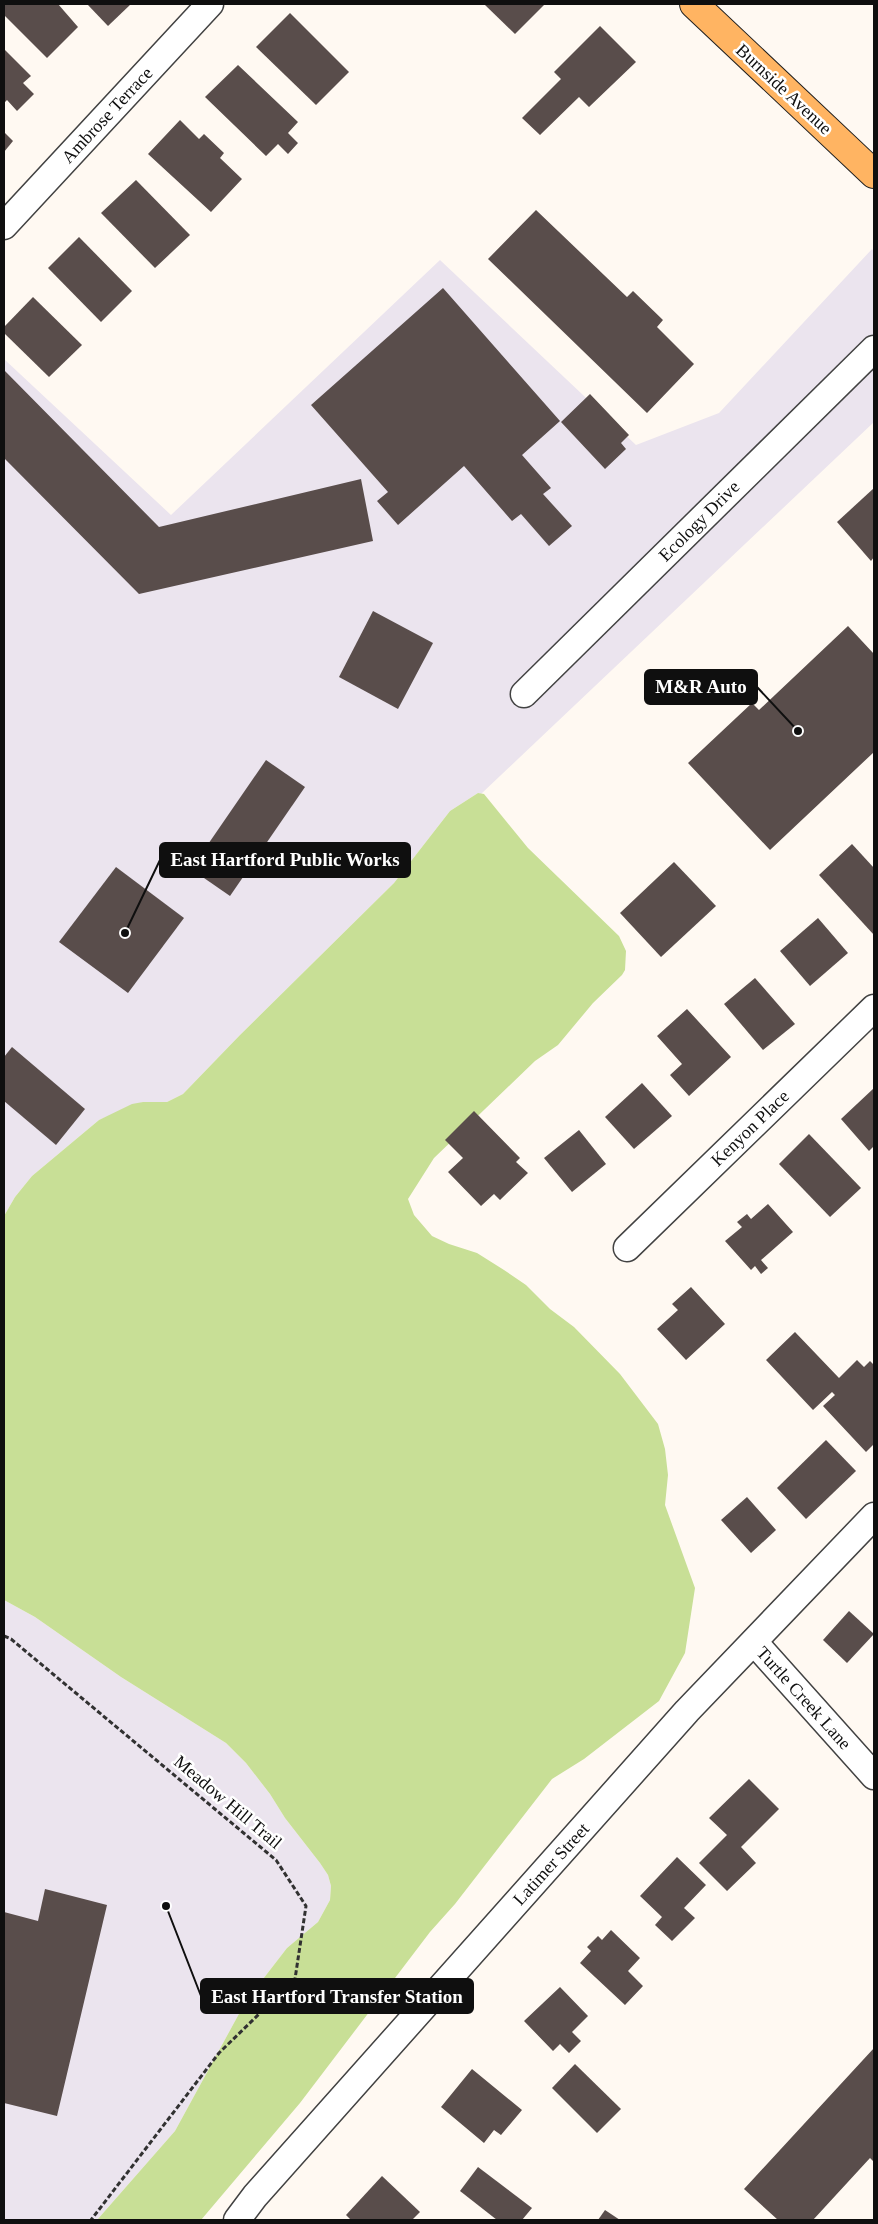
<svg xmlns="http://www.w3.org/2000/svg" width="878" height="2224" viewBox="0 0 878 2224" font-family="Georgia,serif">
	<rect width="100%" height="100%" fill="#fff9f2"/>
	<g fill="#ebe4ee">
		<polygon points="872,249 874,252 874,422 481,794 478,793 450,811 394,883 240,1035 183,1094 167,1102 143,1102 99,1120 32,1176 15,1197 4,1216 4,359 171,515 440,260 636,445 719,413"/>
		<polygon points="4,1600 35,1617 121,1677 226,1743 246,1763 270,1794 285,1818 320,1863 328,1875 331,1886 330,1900 318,1922 287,1948 246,2001 175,2131 97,2220 4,2220"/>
	</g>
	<polygon fill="#c8df96" points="478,793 484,794 528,848 619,936 626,951 625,970 622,975 593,1003 558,1045 535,1061 434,1158 408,1199 414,1215 432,1236 449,1244 477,1253 504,1270 526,1285 550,1309 574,1327 620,1374 658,1424 665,1449 668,1475 665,1505 695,1588 685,1653 659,1701 584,1759 552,1779 455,1904 430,1932 300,2103 201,2220 97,2220 175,2131 246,2001 287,1948 318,1922 330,1900 331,1886 328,1875 320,1863 285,1818 270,1794 246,1763 226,1743 121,1677 35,1617 4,1600 4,1216 15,1197 32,1176 99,1120 132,1104 143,1102 167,1102 183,1094 240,1035 394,883 450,811"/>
	<g fill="#594d4b">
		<polygon points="4,4 58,4 78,27 47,58 4,15"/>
		<polygon points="87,4 131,4 108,26"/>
		<polygon points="484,4 545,4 515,34"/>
		<polygon points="290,13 349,72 316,105 256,47"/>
		<polygon points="600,26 636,62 589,107 579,97 540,135 522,118 561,79 554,72"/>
		<polygon points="4,49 31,76 23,83 34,94 17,111 7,100 4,103"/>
		<polygon points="238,65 298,122 288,133 298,143 288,154 278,144 266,156 205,97"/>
		<polygon points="180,120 199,139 204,134 224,153 220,158 242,179 211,212 148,154"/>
		<polygon points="4,132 13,141 4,152"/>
		<polygon points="136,180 190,235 155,268 101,213"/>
		<polygon points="536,210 627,297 633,291 663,320 657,327 694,364 647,413 488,259"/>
		<polygon points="79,237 132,291 101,322 48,268"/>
		<polygon points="443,288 560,421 522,455 551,488 543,494 572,526 549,546 521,514 512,521 464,466 398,525 377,501 388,492 311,405"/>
		<polygon points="33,297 82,345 49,377 4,333 4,327"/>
		<polygon points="4,370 159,527 361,479 373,541 139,594 4,458"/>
		<polygon points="590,394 629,435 621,443 626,449 605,469 561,422"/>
		<polygon points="874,488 874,557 871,561 837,522"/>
		<polygon points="373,611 433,643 398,709 339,677"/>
		<polygon points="848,626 874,654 874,752 770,850 688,763 752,703 759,710"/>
		<polygon points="266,760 305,787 230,896 191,869"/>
		<polygon points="852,844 874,868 874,935 819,875"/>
		<polygon points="674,862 716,906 661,957 620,913"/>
		<polygon points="116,867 184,918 128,993 59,942"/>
		<polygon points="818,918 848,953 810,986 780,951"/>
		<polygon points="755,978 795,1024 763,1050 724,1004"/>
		<polygon points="687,1009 731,1057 689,1096 670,1075 682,1064 657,1036"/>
		<polygon points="12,1047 85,1109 56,1145 4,1101 4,1057"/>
		<polygon points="642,1083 672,1116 634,1149 605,1117"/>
		<polygon points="874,1088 874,1146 869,1151 841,1119"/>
		<polygon points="474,1111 520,1158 516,1162 528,1173 500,1200 494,1194 481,1206 448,1172 463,1158 445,1140"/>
		<polygon points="579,1130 606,1164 572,1192 544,1158"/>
		<polygon points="809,1134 861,1188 830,1217 779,1164"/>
		<polygon points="768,1204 793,1232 761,1260 768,1268 761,1274 755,1266 751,1270 725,1241 742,1227 737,1222 747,1214 751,1219"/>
		<polygon points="691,1287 725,1324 686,1360 657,1329 678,1310 672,1304"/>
		<polygon points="795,1332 839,1378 857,1360 864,1367 870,1361 874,1365 874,1444 866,1452 823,1406 835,1395 832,1392 813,1410 766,1360"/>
		<polygon points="826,1440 856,1471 806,1519 777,1488"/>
		<polygon points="747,1497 776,1530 751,1553 721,1520"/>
		<polygon points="849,1611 874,1634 847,1663 823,1640"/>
		<polygon points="749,1779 779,1809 741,1847 756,1863 727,1891 699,1863 727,1835 709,1818"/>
		<polygon points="677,1857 706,1885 684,1908 695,1918 672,1941 655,1925 662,1917 640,1896"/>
		<polygon points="45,1889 107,1905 57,2116 4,2103 4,1912 38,1921"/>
		<polygon points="611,1930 640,1958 628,1971 643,1986 625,2005 580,1963 591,1951 587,1947 598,1936 602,1940"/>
		<polygon points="560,1987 588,2016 572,2032 581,2041 569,2053 560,2044 553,2051 524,2021"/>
		<polygon points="874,2048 874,2162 870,2158 813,2220 778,2220 744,2189"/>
		<polygon points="575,2064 621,2109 597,2133 552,2088"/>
		<polygon points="472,2069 522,2110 501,2135 494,2130 484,2143 441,2107"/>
		<polygon points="478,2167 532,2208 522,2220 497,2220 460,2191"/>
		<polygon points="382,2176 420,2212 412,2220 351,2220 346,2215"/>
		<polygon points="605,2210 620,2220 598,2220"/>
	</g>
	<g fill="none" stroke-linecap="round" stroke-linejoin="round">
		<g stroke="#424242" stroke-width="29">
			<g id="minor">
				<polyline points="4,226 210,4"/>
				<polyline points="524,694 874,349"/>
				<polyline points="627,1248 874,1008"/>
				<polyline points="754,1642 874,1776"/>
				<polyline points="237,2220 255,2196 687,1711 874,1516"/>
			</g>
		</g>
		<g stroke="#202020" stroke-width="30">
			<polyline id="primary" points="694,4 874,174"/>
		</g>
		<polyline stroke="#313131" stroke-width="3" stroke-dasharray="5 2.5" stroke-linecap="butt" points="4,1636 11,1639 276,1860 306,1906 295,1979 219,2053 91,2220"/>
		<use href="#minor" stroke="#fff" stroke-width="26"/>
		<use href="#primary" stroke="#ffb462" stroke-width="28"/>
	</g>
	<g text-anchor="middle" stroke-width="5" stroke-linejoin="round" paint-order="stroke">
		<g font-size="18" fill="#0f0f0f" stroke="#fff">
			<text transform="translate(784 89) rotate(43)" y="6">Burnside Avenue</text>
			<text transform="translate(107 115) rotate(-47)" y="6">Ambrose Terrace</text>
			<text transform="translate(699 521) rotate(-45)" y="6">Ecology Drive</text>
			<text transform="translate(750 1128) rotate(-44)" y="6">Kenyon Place</text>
			<text transform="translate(804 1698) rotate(48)" y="6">Turtle Creek Lane</text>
			<text transform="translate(228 1802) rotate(40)" y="6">Meadow Hill Trail</text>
			<text transform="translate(551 1864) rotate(-48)" y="6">Latimer Street</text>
		</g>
	</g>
	<path fill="none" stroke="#0f0f0f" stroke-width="2" d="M798 731L757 687M125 933L160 860M166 1906L201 1996"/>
	<g fill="#0f0f0f" stroke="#fff" stroke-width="2">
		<circle cx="798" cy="731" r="5"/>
		<circle cx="125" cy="933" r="5"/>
		<circle cx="166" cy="1906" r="5"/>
	</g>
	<g fill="#0f0f0f" stroke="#0f0f0f" stroke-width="2">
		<rect x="645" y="670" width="112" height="34" rx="5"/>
		<rect x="160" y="843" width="250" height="34" rx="5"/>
		<rect x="201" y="1979" width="272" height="34" rx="5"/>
	</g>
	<g font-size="19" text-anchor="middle" font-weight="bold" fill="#fff">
		<text x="701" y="693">M&amp;R Auto</text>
		<text x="285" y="866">East Hartford Public Works</text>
		<text x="337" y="2003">East Hartford Transfer Station</text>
	</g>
	<rect width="878" height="2224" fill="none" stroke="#0f0f0f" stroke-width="10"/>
</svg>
